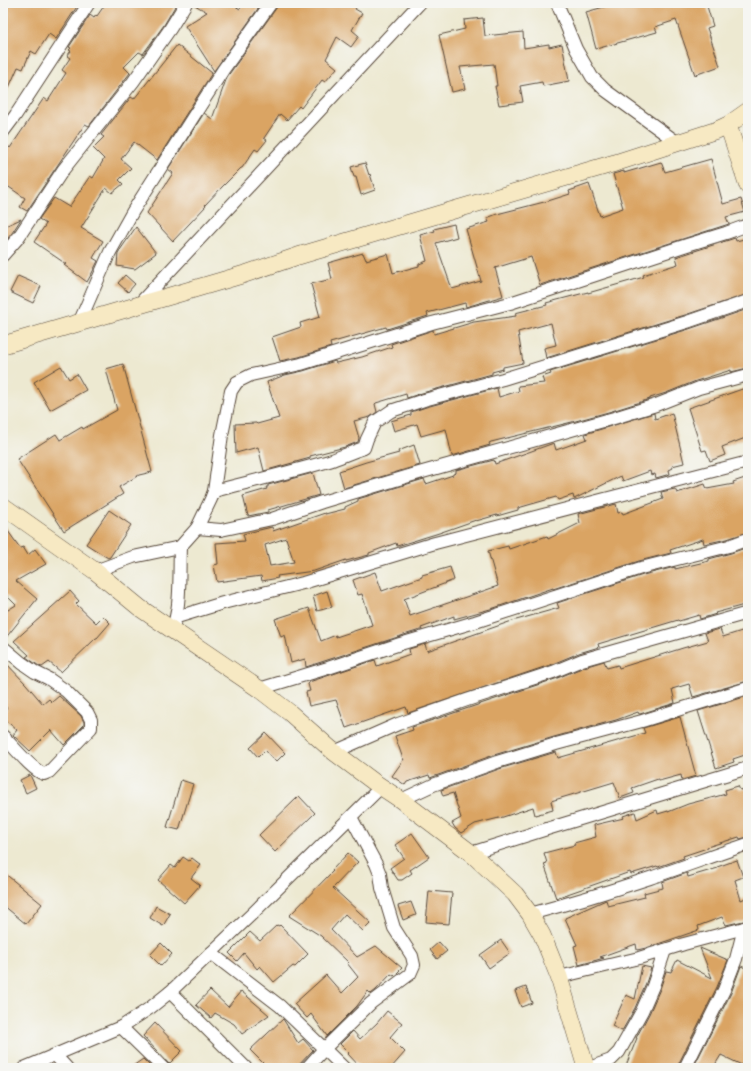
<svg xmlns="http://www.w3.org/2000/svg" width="751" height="1071" viewBox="0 0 751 1071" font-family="Vollkorn,serif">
	<rect width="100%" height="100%" fill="#f6f6f2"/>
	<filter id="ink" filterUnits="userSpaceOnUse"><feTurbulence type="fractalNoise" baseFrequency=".025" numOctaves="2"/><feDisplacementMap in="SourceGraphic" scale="8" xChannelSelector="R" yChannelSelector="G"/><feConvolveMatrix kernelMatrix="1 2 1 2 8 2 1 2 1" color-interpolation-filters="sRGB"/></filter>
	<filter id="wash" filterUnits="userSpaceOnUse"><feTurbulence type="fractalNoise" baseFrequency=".012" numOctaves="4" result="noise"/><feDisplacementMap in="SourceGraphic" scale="16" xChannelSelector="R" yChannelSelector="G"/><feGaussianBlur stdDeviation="0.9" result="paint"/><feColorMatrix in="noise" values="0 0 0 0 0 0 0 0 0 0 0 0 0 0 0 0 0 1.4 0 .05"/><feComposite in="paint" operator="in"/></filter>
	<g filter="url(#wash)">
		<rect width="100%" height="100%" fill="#ede9d1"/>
		<g id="blocks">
			<g fill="#daa463" fill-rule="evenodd">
				<polygon points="3,3 76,3 78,5 56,39 49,34 36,54 31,51 23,69 18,67 3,101"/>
				<polygon points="106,3 177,3 164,25 143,54 139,52 124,67 130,73 89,126 85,124 27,211 20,207 25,198 3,183 3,141 10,148 44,98 48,101 66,73 62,70 70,58 67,56 71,51 69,50 71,48 69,47 90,15 94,18 96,15 97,16"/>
				<polygon points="193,3 230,3 240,9 243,3 262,3 214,71 185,26 207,12 193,4"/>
				<polygon points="278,3 359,3 355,9 362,13 352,30 359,36 351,47 337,37 326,59 337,68 325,82 322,80 301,108 299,106 287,120 280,114 264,138 267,140 258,151 255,149 242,168 241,168 222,187 205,205 206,206 173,241 147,213 173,173 168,169 204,113 212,119 227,77 277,7"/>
				<polygon points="618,3 706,3 713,26 707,28 720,66 695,75 676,20 655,27 657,32 596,49 586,12"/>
				<polygon points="483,18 485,36 523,32 524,48 549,44 549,47 562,44 569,81 543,86 542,82 520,86 523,102 499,105 495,86 497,86 494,64 460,67 465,89 452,92 439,35 465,29 464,20"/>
				<polygon points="177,45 212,73 157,160 134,142 121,159 131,168 119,180 123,184 112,193 106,188 81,228 103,241 93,258 98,261 92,273 87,282 64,265 66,264 34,242 46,224 39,219 54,198 69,207 90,176 93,178 104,159 93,148 104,137 101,135 131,97 134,99"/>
				<polygon points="711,159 723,204 741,199 745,212 726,217 729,224 540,285 531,257 495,268 503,296 466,307 465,303 427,313 428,316 387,329 386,327 330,343 331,347 299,357 280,361 272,337 301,327 300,323 320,317 311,284 332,279 328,263 363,253 366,260 388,254 393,273 419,266 419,264 427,261 420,235 435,231 434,229 454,224 457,237 436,243 452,289 481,281 466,229 489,222 487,218 497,214 548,201 570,194 569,191 589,184 600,216 623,208 613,174 624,171 624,173 661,162 665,172"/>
				<polygon points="365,163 369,175 370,174 375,190 361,195 356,177 354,177 351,167"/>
				<polygon points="21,219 12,233 3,244 3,227"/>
				<polygon points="136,227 156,253 135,269 117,266 118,253"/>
				<polygon points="735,238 736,241 748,238 748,294 685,315 546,358 544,348 556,345 551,323 518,332 523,363 503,367 503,369 492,372 492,374 422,393 407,398 406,394 376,403 375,404 377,412 370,417 354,421 359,438 358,442 345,447 310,456 310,458 264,471 258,447 236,453 235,424 256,423 257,424 279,418 267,382 285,375 303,371 335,361 336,363 362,357 392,347 391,344 433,330 434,334 474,322 516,316 515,313 547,305 546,303 588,292 588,293 644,277 643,275 678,264 676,257"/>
				<polygon points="125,275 135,284 128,292 118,283"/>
				<polygon points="18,276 41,286 33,303 10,292"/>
				<polygon points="748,309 748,368 731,372 731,370 696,381 666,393 650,398 650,399 612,411 572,422 491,442 489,443 490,445 452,456 446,429 421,436 417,424 394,431 391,421 411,415 411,412 426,407 497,388 499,397 519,391 518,386 544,383 542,377 551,374 550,372 689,329"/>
				<polygon points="123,364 152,472 139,475 119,487 123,494 64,531 17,459 56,434 60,440 82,427 83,429 117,410 106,369"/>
				<polygon points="61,366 69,379 77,374 86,390 50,410 34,382"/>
				<polygon points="748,387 748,437 722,447 725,455 710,461 706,450 702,451 688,408"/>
				<path d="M654,413L655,419L672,413L684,463L672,466L673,468L669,470L670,474L656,478L655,474L651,475L650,471L623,481L621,476L574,499L573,495L558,500L556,497L518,508V510L497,516V515L476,521V520L439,533L397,546L396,543L369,553V555L346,561V560L314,571L277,576L278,578L262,581L261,576L217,582L214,565L218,564L216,543L245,541L243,534L272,527L273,531L325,513V514L345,509V507L358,501V499L424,479L426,484L453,475V474L456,473V470L494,460L495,464L554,443L556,450L587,439L585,434ZM286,538L294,562L270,566L265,545Z"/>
				<polygon points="414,445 420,465 344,488 339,471 366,462 399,453 398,451"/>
				<polygon points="313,473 319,495 268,510 268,512 248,516 243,496 267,489 266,487 268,487 268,485"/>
				<polygon points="748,477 748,532 727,539 704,544 703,539 670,550 671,553 639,561 553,589 553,588 494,608 454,619 454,616 421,628 422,630 420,630 404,635 306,667 305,659 291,663 285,635 281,637 275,619 309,608 321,641 336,635 336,637 372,625 362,594 358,595 353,580 375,572 382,591 422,577 422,575 450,567 454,580 404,599 410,616 498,586 488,551 508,546 509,549 547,536 548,539 580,523 578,514 616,504 618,513 622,512 623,514 663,499 661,492 675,489 677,493 705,484 707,489 734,484 733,482"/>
				<polygon points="109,510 131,525 110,557 108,558 86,544"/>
				<polygon points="3,524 20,548 23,547 28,555 35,549 46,564 16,581 37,599 4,640 3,640 3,613 16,605 3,592"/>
				<polygon points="748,547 748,604 715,613 716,614 700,619 699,615 679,621 678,620 598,644 599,647 579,653 550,665 408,713 406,707 346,728 336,700 309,706 306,692 310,691 308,684 309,683 309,682 375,660 377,666 410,654 409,649 425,644 427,651 509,622 559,608 557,603 643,575 675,567 675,569 709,561 709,559 731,553"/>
				<polygon points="70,591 79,601 76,604 96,623 103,616 110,623 97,638 96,638 61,672 49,662 42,667 39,666 26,657 29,655 14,641"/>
				<polygon points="327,591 332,607 317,611 313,596"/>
				<polygon points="720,629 723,637 748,629 748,681 693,697 689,684 672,689 675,703 640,714 639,714 638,712 616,720 554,737 494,755 430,778 429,775 407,782 405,785 392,776 404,759 403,759 395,736 413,730 412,727 555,679 584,667 604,661 607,668 618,665 619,668 683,648 708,641 705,633"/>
				<polygon points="3,660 26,684 43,704 49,699 52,702 59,696 81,716 84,722 84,725 64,745 51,730 30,751 13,735 17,730 3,718 3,713 7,708 3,705"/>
				<polygon points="748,696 748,754 733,759 734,762 716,768 698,711"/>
				<polygon points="680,717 696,776 682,780 681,775 659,781 658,779 632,788 634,793 620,798 614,782 551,801 553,810 535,815 533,807 503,817 475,824 461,833 455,828 452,823 461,818 453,793 443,796 441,790 499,769 556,752 558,758 645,733 643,728"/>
				<polygon points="266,733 285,753 276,762 265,750 258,757 250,748"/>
				<polygon points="30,775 36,788 26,793 20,780"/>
				<polygon points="181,780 193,784 179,830 167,827"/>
				<polygon points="738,786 740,790 748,788 748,837 740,839 739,837 707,847 707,848 683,856 684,858 658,867 657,866 631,874 630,872 556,898 544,864 547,863 544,853 575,845 574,843 596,837 594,825 624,818 623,816 635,812 637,819 657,810 658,814 668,811 668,812 688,804 726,794 725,790"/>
				<polygon points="299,796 315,813 275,852 259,835"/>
				<polygon points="412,833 429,857 410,870 412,873 402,880 398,880 390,868 404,858 395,845"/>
				<polygon points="348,853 358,862 333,888 371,923 363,931 345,914 331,930 357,957 376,946 402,968 394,976 391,974 376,990 371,994 368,991 357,1006 327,1036 311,1014 307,1018 294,1004 326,975 342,993 358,977 347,963 348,962 321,936 289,916 333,871 332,870"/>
				<polygon points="183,857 189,861 192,858 201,865 191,878 200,885 184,903 158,880 171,865 175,868"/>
				<polygon points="737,860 743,877 735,880 741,900 748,897 748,920 726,925 722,917 698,926 699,930 646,948 637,950 636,944 600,957 604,958 579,965 574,946 577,945 565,918 606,900 608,906 645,897 644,893 663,888 662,882 687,873 688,877 718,868 717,867"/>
				<polygon points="3,872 42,904 26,924 3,905"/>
				<polygon points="429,891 452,893 449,924 426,922"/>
				<polygon points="411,902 416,915 403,920 398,906"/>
				<polygon points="156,906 170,914 163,926 150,918"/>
				<polygon points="277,925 279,926 280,925 308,954 295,967 293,966 274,982 260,966 257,969 244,953 237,961 229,953 250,932 260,941"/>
				<polygon points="501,940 510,953 489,968 480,955"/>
				<polygon points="439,942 447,951 437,959 430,950"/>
				<polygon points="161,943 172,954 161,966 150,955"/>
				<polygon points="700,948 728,960 717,987 678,1065 678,1068 625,1068 637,1038 636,1038 649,1014 660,989 666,971 671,972 677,960 712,978"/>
				<polygon points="642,966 651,968 646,983 635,1008 622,1031 612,1026 626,995 635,999"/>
				<polygon points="741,966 748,969 748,1068 721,1055 713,1068 693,1068 731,993"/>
				<polygon points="526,987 532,1003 521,1007 515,991"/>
				<polygon points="210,990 228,1007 241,991 269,1015 242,1034 234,1024 215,1013 211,1018 196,1005"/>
				<polygon points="387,1011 402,1023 390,1037 405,1052 391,1068 361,1068 348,1054 349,1053 340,1044 353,1031 360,1039 377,1023"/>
				<polygon points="283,1019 298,1043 303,1039 313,1050 296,1068 268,1068 250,1050"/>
				<polygon points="155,1023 182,1051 169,1064 143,1036"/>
				<polygon points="143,1059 152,1068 130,1068"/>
			</g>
		</g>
	</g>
	<g filter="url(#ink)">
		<use href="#blocks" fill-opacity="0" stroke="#564739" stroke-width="1"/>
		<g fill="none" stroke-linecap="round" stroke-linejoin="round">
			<g stroke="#564739" stroke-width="14">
				<g id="street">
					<polyline points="557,3 576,49 592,77 605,90 678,143"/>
					<polyline points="3,132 15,116 89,3"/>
					<polyline points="3,255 18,238 63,170 133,82 170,29 186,3"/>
					<polyline points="138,305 420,3"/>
					<polyline points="79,323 110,252 133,211 223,70 271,3"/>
					<path d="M214,491C253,481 291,472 329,461C341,457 351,452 364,448L367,439L375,422L391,411L424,400L503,379L687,322L748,301"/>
					<polyline points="197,528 221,530 272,519 322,502 419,473 614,418 656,405 699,388 748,375"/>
					<polyline points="95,571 133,557 180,547 197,528 211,499 214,491 222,435 231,391 237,382 251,375 301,364 432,323 510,303 687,245 726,233 748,225"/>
					<polyline points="177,617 223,603 303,583 435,543 748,462"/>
					<path d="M174,624C181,603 179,570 180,547"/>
					<path d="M3,647L22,663L35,672L49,679L66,691L87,712L91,720V728L49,772L44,774C33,771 12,745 3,736"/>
					<polyline points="259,689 328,668 400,644 475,622 641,568 729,546 748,539"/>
					<polyline points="334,752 398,724 467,700 553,672 582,660 748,613"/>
					<polyline points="401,800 433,785 497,762 556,744 642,721 748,688"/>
					<polyline points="471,853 547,829 748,768"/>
					<path d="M530,914C571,903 611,891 650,878C683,867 715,855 748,844"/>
					<polyline points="211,953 280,1006 344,1068"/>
					<polyline points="559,977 639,958 684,944 748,927"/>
					<polyline points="170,992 246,1068"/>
					<polyline points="121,1027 163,1068"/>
					<polyline points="55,1055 67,1068"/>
					<polyline points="24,1068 121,1027 150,1008 170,992 253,913 381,787"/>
					<polyline points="307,1068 324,1049 371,1003 410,974 414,965 412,956 394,928 382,888 380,874 376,864 351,817"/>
					<polyline points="589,1068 611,1060 619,1052 642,1011 653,986 665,950"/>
					<polyline points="685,1068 724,990 736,959 744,928"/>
				</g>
			</g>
			<g stroke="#564739" stroke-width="18">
				<g id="secondary">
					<polyline points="728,125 748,186"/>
					<polyline points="3,345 245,274 298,256 440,214 615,163 717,130 728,125 748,111"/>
					<polyline points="3,506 95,571 140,608 259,689 290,713 334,752 374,782 401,800 471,853 515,894 530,914 542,935 549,952 559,977 586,1068"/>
				</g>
			</g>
			<use href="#street" stroke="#fff" stroke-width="12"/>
			<use href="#secondary" stroke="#f7e9c3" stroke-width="17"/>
		</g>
	</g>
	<rect width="751" height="1071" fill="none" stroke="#f6f6f2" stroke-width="16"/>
</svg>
